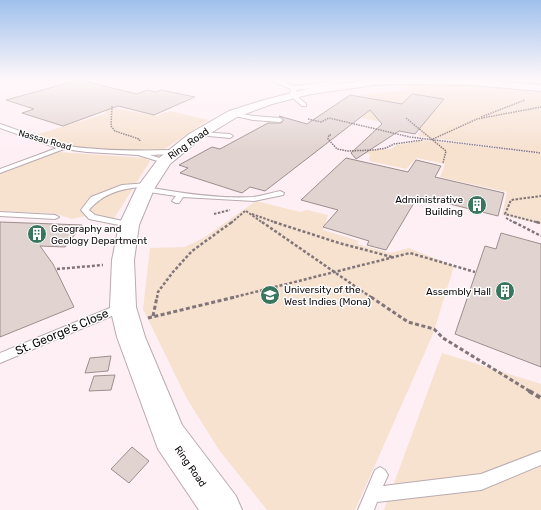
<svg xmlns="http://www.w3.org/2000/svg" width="541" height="510" viewBox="0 0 541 510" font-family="Rubik,sans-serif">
	<rect width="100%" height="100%" fill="#feeff5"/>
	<g fill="#f7e1cf">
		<polygon points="391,79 541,79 541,86"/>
		<polygon points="456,83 541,90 541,153 418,136 422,130 361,118 368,106 376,99 360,95 407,90 405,84"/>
		<polygon points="109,107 156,116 170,111 209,120 160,152 79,148 48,141 35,135 105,114"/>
		<polygon points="427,140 541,154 541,224 502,215 507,192 440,177 445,164 417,158 406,169 369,161 370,154 350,151 391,149 397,145"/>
		<polygon points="57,152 144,158 150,161 113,220 85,216 72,219 57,214 0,211 0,173"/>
		<polygon points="256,201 300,212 307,210 328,215 323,230 359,241 357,244 390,253 409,248 454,266 433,334 355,510 267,510 219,450 186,397 143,309 150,248 185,247 205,237"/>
		<polygon points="442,353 541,384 541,510 384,510"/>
	</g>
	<g fill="#e1d3d0" stroke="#9c8e8c">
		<polygon points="79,80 137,94 147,90 156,92 161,90 195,97 154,115 118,106 63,126 22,113 34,109 6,100"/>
		<polygon points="412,94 444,99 415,134 399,131 356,159 351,153 382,124 370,110 265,191 250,187 242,193 180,173 188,168 179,165 212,147 220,149 268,123 281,123 284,120 279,116 307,124 350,95 402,104"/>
		<polygon points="346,158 408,172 416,160 441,166 435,177 504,193 498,216 418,196 386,250 367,245 369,241 323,227 338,210 301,200"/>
		<polygon points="0,222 82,225 65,247 40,246 53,264 74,307 0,337"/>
		<polygon points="501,233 541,244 541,367 455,334 485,246 496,249"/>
		<polygon points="111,356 108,371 85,373 90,358"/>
		<polygon points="115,375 111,390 89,391 94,376"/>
		<polygon points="132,447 149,461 129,483 111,469"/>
	</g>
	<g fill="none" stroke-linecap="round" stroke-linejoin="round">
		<g stroke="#b9abb0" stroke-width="2">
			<g id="service">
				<polygon points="233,112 253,116 280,118 283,120 280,122 253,120 231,115 230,114"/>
				<path d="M0,124C20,130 40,141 61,145C98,151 136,151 174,150L177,152L174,154L150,155L166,160L167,161L164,163L138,155L87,152L64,149L0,173V169L57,148L0,128Z"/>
				<polygon points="200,132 230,134 233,136 230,138 198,135 197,134"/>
				<path d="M148,183L152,185L147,187C180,193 218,199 253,197C262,196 271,193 280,191L284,193L283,195L254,201L183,197L179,203H176L172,201L176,196L142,191L141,189L143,187C123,188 103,193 89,210L95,215L132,223L133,225L132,227H129L89,219L81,210L91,197L122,185Z"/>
				<polygon points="0,212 55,215 59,217 55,219 0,216"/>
				<polygon points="122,303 126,304 127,307 126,310 0,363 0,353"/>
				<polygon points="541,451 541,465 481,490 377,502 374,510 358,510 375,470 380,467 385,470 388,475 383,486 481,474"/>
			</g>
		</g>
		<g stroke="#b9abb0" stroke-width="2">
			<g id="pedestrian">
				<polygon points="274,80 278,80 295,86 335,81 338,83 335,85 297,90 295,94 293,95 290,93 291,89 274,82"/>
				<polygon points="293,96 297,96 306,104 306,106 302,106 293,98"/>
			</g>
		</g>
		<g stroke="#b9abb0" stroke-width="2">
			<polygon id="tertiary" points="375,79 473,79 541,85 541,91 472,85 400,84 375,85 311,94 272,104 237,117 199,140 170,164 154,189 139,225 134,260 136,307 145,337 182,425 236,496 242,510 199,510 158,449 117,337 110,307 112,260 119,225 136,189 159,158 189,134 229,111 264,100 311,88"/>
		</g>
		<g stroke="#80767a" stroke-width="1.5" stroke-dasharray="1.5 1" stroke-linecap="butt">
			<polyline points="112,106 111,126 115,131 139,139 140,141"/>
			<polyline points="481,117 525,100"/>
			<polyline points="406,118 446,151 443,163"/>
			<polyline points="308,119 321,122 329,118 410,137 541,153"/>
			<polyline points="331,135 329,135 328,139 337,149 347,151 374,150 386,148 394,144 423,140"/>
			<polyline points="433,139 477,119 541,107"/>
		</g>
		<g stroke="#80767a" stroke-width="2" stroke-dasharray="2.5 1.5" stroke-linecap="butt">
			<polyline points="246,211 263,223"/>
			<polyline points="214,214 230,210"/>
			<polyline points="252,214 277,223"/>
			<polyline points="506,218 515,223"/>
			<polyline points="231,223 245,211"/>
			<polyline points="540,223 505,214 511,200 541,196"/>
		</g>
		<g stroke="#80767a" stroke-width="2.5" stroke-dasharray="3 2" stroke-linecap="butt">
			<polyline points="262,222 372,298"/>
			<polyline points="274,222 339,243 392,257"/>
			<polyline points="514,222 541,236"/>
			<polyline points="536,222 541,223"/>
			<polyline points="57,269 103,265"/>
			<polyline points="157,298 158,292 173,272 192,251 232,222"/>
			<polyline points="231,298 410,253 475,272"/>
		</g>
		<g stroke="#80767a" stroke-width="3" stroke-dasharray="4 2.5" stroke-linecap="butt">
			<polyline points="371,297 408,322 434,329 443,338 531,392"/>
			<polyline points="153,316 157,297"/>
			<polyline points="148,318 235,297"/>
		</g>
		<polyline stroke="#80767a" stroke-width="4" stroke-dasharray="5 3" stroke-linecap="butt" points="529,391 541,398"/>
		<use href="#service" fill="#fff" fill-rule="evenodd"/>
		<use href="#pedestrian" fill="#fff" fill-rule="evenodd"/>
		<use href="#tertiary" fill="#fff" fill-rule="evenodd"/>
	</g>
	<linearGradient id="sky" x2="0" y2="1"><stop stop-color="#9fc0ec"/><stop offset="0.53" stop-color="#fff8fa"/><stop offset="1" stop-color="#fff8fa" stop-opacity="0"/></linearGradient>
	<rect width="541" height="150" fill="url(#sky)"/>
	<defs>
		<g id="building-disc" transform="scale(1)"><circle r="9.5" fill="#3a755e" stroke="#fff"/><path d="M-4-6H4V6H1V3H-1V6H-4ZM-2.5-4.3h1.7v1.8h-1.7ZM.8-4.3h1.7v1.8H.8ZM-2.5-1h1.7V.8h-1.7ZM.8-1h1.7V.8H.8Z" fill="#fff"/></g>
		<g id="university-disc" transform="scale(1)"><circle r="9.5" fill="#3a755e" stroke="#fff"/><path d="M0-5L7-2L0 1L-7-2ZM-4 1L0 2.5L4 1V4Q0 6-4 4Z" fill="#fff"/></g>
	</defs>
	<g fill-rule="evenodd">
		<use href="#building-disc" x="477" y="205"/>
		<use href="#building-disc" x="37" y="234"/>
		<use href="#building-disc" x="505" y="291"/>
		<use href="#university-disc" x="270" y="295"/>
	</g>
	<g text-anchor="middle" stroke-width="3" stroke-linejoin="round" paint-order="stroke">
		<g font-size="9" fill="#100b0d" stroke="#fff">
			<text transform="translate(45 140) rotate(16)" y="3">Nassau Road</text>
		</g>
		<g font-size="10" fill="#100b0d" stroke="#fff">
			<text transform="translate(188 143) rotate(-35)" y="4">Ring Road</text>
			<text transform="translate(191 466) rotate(55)" y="4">Ring Road</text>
		</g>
		<g font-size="10" fill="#100b0d" stroke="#fff" text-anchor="end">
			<text x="463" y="203">Administrative<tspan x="463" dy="12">Building</tspan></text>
			<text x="51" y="232" text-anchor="start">Geography and<tspan x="51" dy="12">Geology Department</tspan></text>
			<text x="284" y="293" text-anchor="start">University of the<tspan x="284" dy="12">West Indies (Mona)</tspan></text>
			<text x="491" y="295">Assembly Hall</text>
		</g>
		<g font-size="12" fill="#100b0d" stroke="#fff">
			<text transform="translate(62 332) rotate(-23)" y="4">St. George's Close</text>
		</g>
	</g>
</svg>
